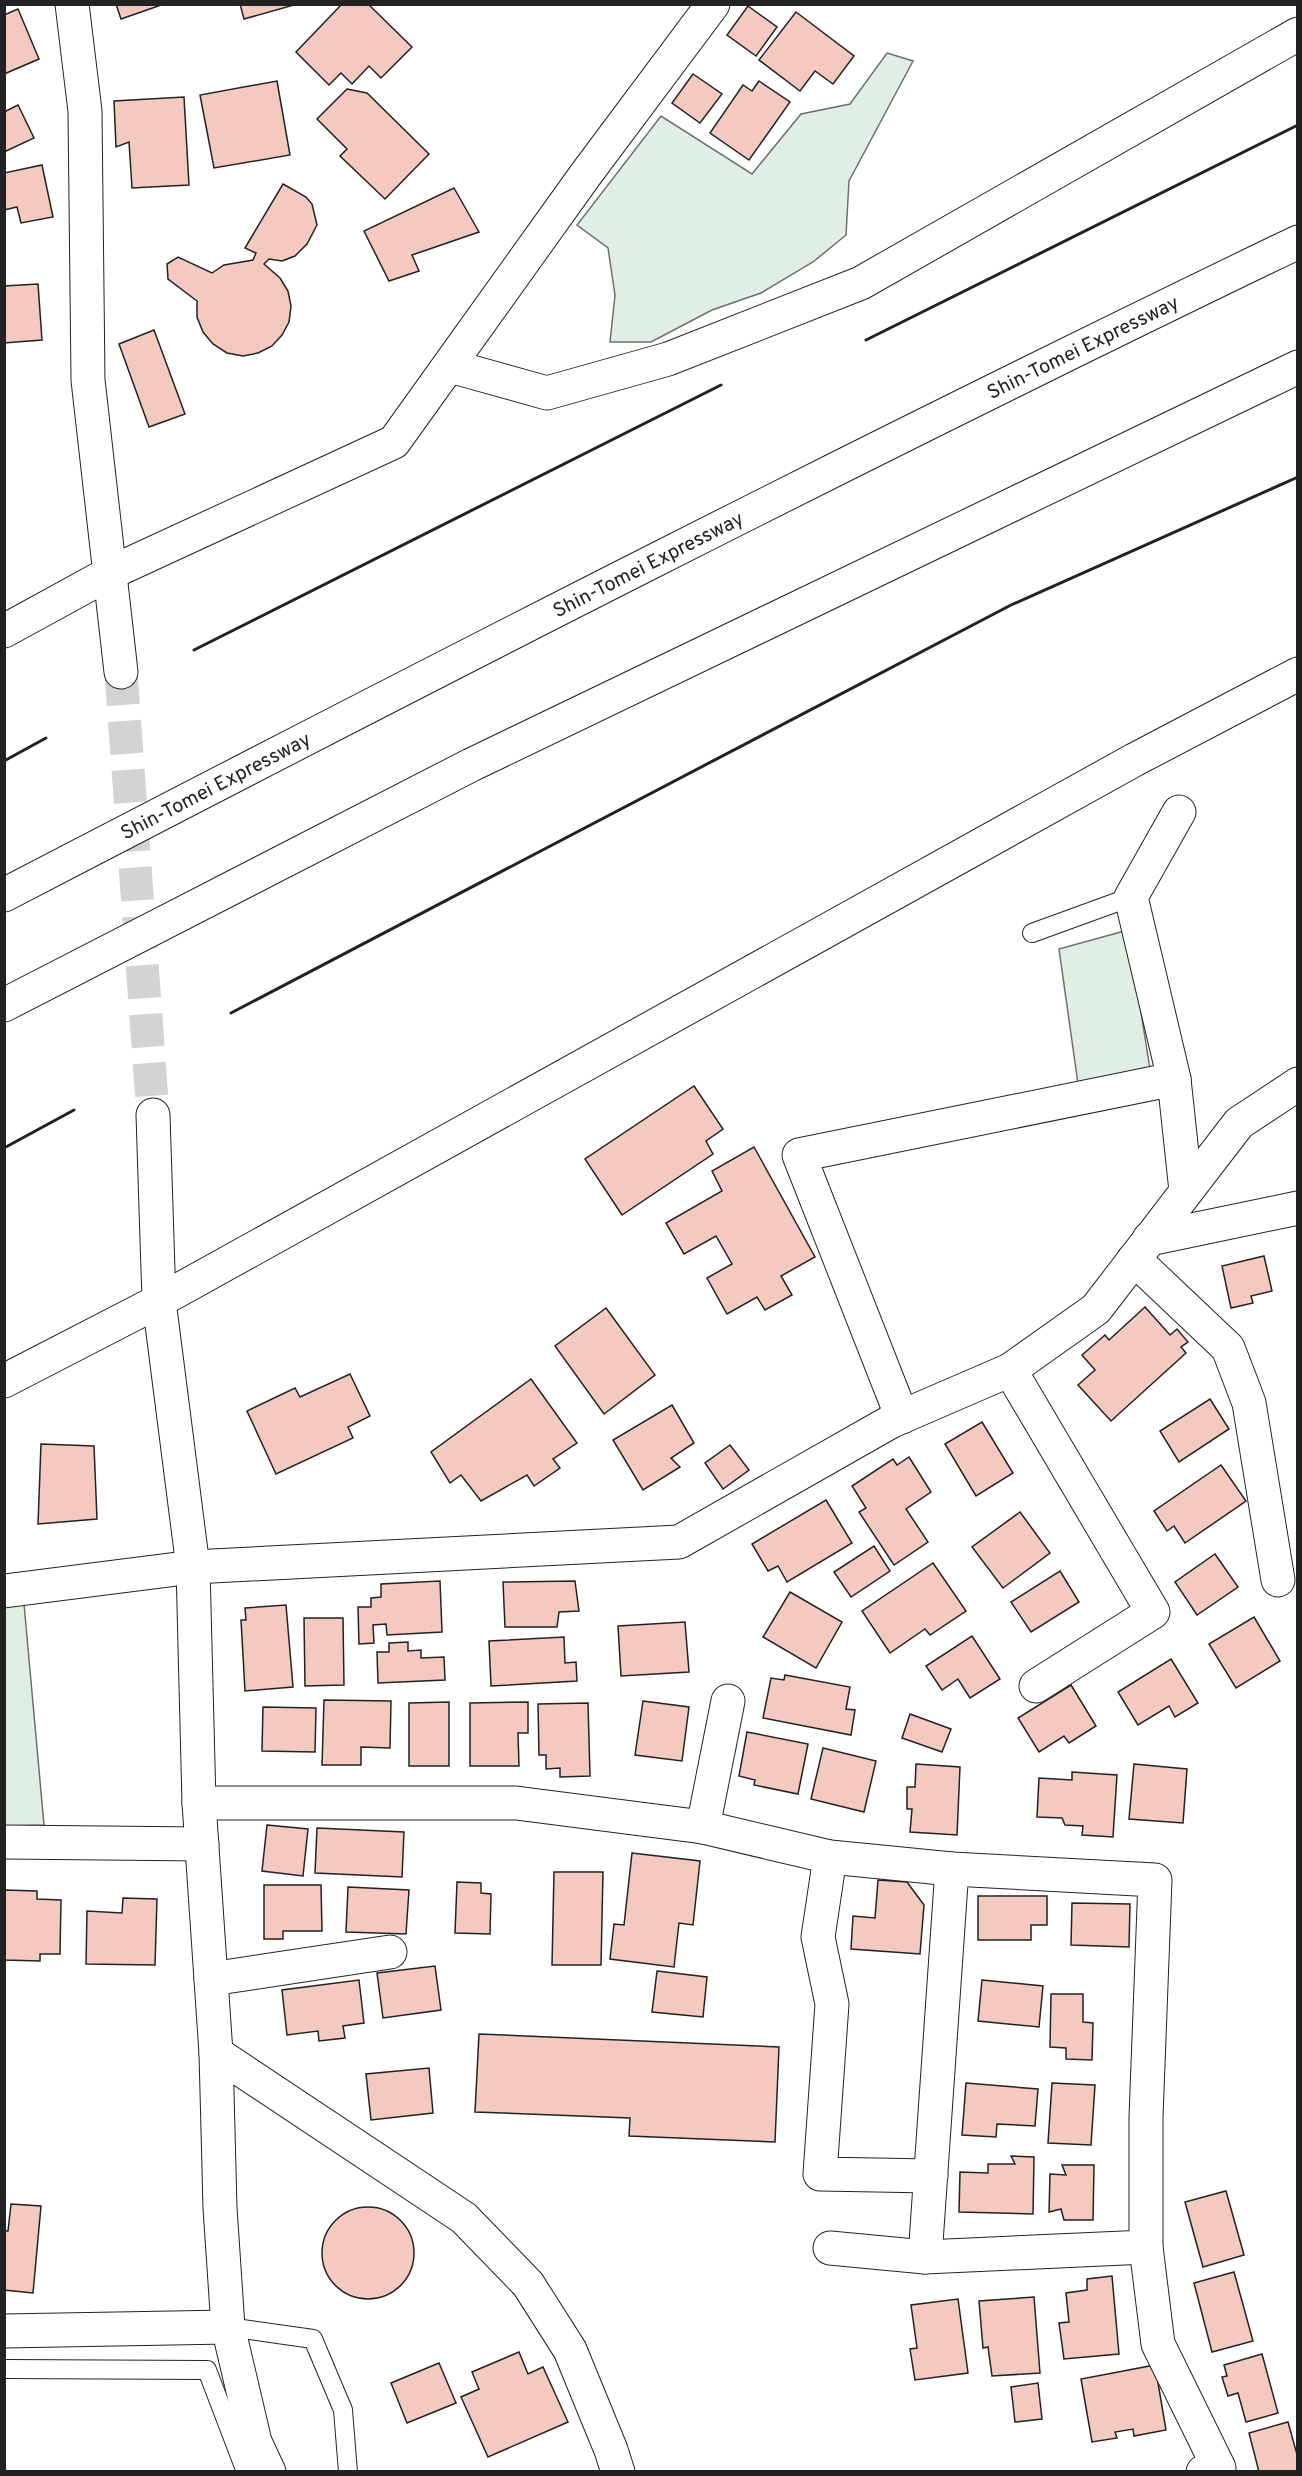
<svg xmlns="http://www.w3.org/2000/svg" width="1302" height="2476" viewBox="0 0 1302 2476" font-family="Overpass,sans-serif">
	<rect width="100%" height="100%" fill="#fff"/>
	<g fill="#e0efe3" stroke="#6f6f6f" stroke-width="1.5">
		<polygon points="887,53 913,61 849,181 846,235 813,262 761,293 712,310 651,342 610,342 615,295 608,248 577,225 661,116 752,174 801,114 850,104"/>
		<polygon points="1128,930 1153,1088 1080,1098 1059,949"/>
		<polygon points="24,1604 44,1825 5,1826 5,1607"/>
	</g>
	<g fill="#f3c9c0" stroke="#222" stroke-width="1.5">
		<polygon points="116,4 164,4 121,19"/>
		<polygon points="240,4 294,4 294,5 244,19"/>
		<polygon points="342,4 368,4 412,47 381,78 369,66 352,84 341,73 329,85 296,52"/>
		<polygon points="748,6 777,27 756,56 727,35"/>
		<polygon points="18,9 39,59 4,74 4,15"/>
		<polygon points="796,12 854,56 833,84 815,71 800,91 759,60"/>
		<polygon points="693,74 722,94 700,123 672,103"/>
		<polygon points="277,81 290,155 214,168 200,95"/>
		<polygon points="759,81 790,102 749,160 710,133 743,85 752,91"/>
		<polygon points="347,89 367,93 429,154 385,199 340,156 347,149 317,119"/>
		<polygon points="184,97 189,185 132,188 129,142 116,147 114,101"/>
		<polygon points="18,105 34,138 4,152 4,112"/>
		<polygon points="42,165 53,217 21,223 17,207 4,210 4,173"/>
		<polygon points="283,184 306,197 312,204 317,225 307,244 295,256 282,261 269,259 264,264 280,278 288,291 291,306 289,322 282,335 272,346 258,353 243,356 227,353 213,344 203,332 197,317 197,301 168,279 167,264 178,257 212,273 224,265 253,260 256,253 245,248"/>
		<polygon points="454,188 479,232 412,255 419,271 389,281 364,231"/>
		<polygon points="38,284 42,340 4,343 4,286"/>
		<polygon points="154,330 185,414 149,427 119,344"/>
		<polygon points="694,1086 723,1129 706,1141 713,1154 622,1215 585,1159"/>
		<polygon points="754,1147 815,1257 781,1276 792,1295 765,1310 757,1297 727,1314 707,1278 732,1264 716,1236 684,1254 666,1223 722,1191 712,1171"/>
		<polygon points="1264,1256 1272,1291 1251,1296 1253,1303 1231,1308 1222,1266"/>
		<polygon points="1145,1307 1170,1335 1177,1329 1188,1342 1181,1347 1186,1353 1111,1421 1078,1385 1095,1370 1082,1355 1105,1335 1109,1340"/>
		<polygon points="606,1308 655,1375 604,1414 555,1346"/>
		<polygon points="350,1374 370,1416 348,1427 353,1438 276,1474 247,1411 295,1388 300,1397"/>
		<polygon points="531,1379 577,1443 553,1459 560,1468 534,1486 527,1475 481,1501 461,1475 450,1483 431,1452"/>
		<polygon points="1210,1399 1229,1429 1179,1462 1160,1431"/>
		<polygon points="672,1405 694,1443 671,1458 680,1467 643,1490 613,1440"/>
		<polygon points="982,1422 1013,1473 976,1496 945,1444"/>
		<polygon points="41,1444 94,1446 97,1519 38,1524"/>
		<polygon points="730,1445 749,1470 723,1489 705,1463"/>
		<polygon points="909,1457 931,1492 906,1509 928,1542 894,1565 859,1512 866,1508 852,1486 893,1459 897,1465"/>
		<polygon points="1221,1465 1246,1501 1185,1543 1174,1526 1167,1531 1154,1511"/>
		<polygon points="826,1500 852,1543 787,1582 778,1566 768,1571 752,1544"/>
		<polygon points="1020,1512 1050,1553 1003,1588 972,1547"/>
		<polygon points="874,1546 890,1571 851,1597 834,1572"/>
		<polygon points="1215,1554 1238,1587 1197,1615 1175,1582"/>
		<polygon points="933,1563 966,1611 930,1635 925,1629 890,1653 862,1611"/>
		<polygon points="1060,1571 1079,1602 1031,1632 1011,1602"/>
		<polygon points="440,1581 442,1632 387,1635 386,1624 373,1625 374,1643 359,1644 358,1607 371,1607 371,1598 381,1597 381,1584"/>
		<polygon points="575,1581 579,1611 559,1612 557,1627 505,1627 503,1582"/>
		<polygon points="790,1592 842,1622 816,1668 763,1637"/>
		<polygon points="286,1605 293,1687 245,1691 241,1620 246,1620 245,1608"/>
		<polygon points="1254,1617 1280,1661 1236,1688 1209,1644"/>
		<polygon points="304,1618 343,1618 344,1685 305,1686"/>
		<polygon points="685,1622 689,1672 621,1676 618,1626"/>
		<polygon points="972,1636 1000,1679 970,1698 958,1679 942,1690 926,1666"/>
		<polygon points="564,1637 565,1663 576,1662 577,1681 491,1686 489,1641"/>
		<polygon points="408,1642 408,1651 421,1650 421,1658 444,1657 445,1680 378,1683 377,1652 389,1652 389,1643"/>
		<polygon points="1171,1659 1198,1703 1175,1717 1169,1706 1138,1725 1118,1692"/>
		<polygon points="785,1675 850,1687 846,1709 855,1710 851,1735 763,1718 771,1678 784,1680"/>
		<polygon points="1071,1685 1096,1726 1069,1743 1064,1736 1039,1752 1018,1718"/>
		<polygon points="324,1700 391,1701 390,1748 361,1747 361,1765 322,1765"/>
		<polygon points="643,1701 689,1707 682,1761 635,1755"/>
		<polygon points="449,1702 449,1766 409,1766 409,1703"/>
		<polygon points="528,1702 528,1733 518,1733 519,1766 470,1766 470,1703"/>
		<polygon points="588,1703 590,1776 560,1777 560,1768 546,1769 546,1755 539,1755 538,1704"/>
		<polygon points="263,1707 316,1708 315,1752 262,1751"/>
		<polygon points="910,1714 951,1729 942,1752 902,1738"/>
		<polygon points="747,1732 808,1744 798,1794 754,1785 755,1780 739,1776"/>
		<polygon points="823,1748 876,1761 864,1812 811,1799"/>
		<polygon points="916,1764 960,1767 957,1835 910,1832 912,1809 907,1809 907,1787 915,1787"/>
		<polygon points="1134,1764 1187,1769 1183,1823 1129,1819"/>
		<polygon points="1072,1772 1117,1775 1113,1837 1082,1835 1083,1826 1065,1825 1062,1818 1037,1817 1039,1778 1072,1780"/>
		<polygon points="267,1825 308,1829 303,1876 262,1871"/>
		<polygon points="317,1828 404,1832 402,1877 315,1873"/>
		<polygon points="632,1853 700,1861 693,1925 679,1923 674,1967 610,1959 614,1924 624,1925"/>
		<polygon points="554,1872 603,1872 601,1965 552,1965"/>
		<polygon points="878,1880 907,1882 924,1905 920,1954 851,1949 853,1916 875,1918"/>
		<polygon points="457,1882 481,1883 481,1893 491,1894 490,1934 455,1933"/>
		<polygon points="264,1885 321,1885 322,1931 283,1931 283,1939 264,1939"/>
		<polygon points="348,1887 409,1890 406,1934 346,1932"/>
		<polygon points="4,1890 37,1891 37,1899 61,1900 60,1954 40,1954 40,1961 4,1960"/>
		<polygon points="978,1896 1047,1896 1047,1925 1031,1925 1031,1940 978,1940"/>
		<polygon points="123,1898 157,1899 155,1965 86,1964 87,1911 122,1913"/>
		<polygon points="1072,1903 1130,1904 1129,1947 1071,1945"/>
		<polygon points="435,1966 441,2010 383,2018 377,1973"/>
		<polygon points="657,1971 707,1977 703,2017 652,2012"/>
		<polygon points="359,1980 364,2023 343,2026 345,2038 319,2041 318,2031 287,2035 282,1990"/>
		<polygon points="982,1980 1043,1986 1039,2027 978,2021"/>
		<polygon points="1051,1994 1083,1994 1083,2022 1093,2023 1092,2060 1066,2059 1066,2048 1050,2047"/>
		<polygon points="479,2034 779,2047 775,2142 629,2136 630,2118 475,2112"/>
		<polygon points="429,2068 433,2113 371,2120 366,2074"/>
		<polygon points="966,2083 1038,2089 1035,2126 997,2124 996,2137 962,2135"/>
		<polygon points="1052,2083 1095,2085 1091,2145 1048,2143"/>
		<polygon points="1011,2156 1034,2157 1033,2214 959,2212 960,2172 988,2173 988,2164 1015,2164"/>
		<polygon points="1062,2165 1094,2165 1093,2220 1064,2220 1061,2209 1049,2212 1050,2174 1066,2175"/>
		<polygon points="1226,2191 1244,2255 1203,2267 1185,2202"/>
		<polygon points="11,2204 41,2206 33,2293 4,2290 4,2231 8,2231"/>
		<circle cx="368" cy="2253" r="46"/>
		<polygon points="1234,2272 1253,2341 1212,2352 1194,2283"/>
		<polygon points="1112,2276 1119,2354 1064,2359 1059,2323 1069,2322 1066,2293 1087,2290 1087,2279"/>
		<polygon points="1034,2297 1040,2373 992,2376 988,2347 983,2348 979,2301"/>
		<polygon points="958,2299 968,2373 915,2380 910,2349 917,2348 911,2305"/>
		<polygon points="519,2352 528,2374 543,2367 568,2422 488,2457 461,2397 479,2389 472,2372"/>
		<polygon points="1262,2354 1278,2413 1246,2422 1238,2393 1228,2396 1222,2377 1227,2376 1224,2365"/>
		<polygon points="439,2363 456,2403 407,2423 391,2383"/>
		<polygon points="1155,2365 1166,2430 1134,2436 1133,2429 1115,2432 1117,2438 1092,2442 1081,2379"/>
		<polygon points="1038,2383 1042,2419 1015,2422 1011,2387"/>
		<polygon points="1288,2422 1298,2458 1298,2472 1259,2472 1249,2433"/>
	</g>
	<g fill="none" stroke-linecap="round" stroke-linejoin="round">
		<polyline stroke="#d3d3d3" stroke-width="33" stroke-dasharray="33 16" stroke-linecap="butt" points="121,672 153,1115"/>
		<g stroke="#222" stroke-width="20">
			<g id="service">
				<polyline points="1032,933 1131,897"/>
				<polyline points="228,2327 313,2339 343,2410 348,2472"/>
				<polyline points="4,2369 207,2370 246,2472"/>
			</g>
		</g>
		<g stroke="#222" stroke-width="35">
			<g id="minor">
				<polyline points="450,366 547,393 668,359 861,283 1298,34"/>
				<polyline points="4,631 110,573 394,442 586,174 713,4"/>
				<polyline points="1174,1079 1131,897 1179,812"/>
				<polyline points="1149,1239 1298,1208"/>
				<polyline points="1134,1259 1228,1348 1249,1403 1278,1580"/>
				<polyline points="1010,1370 1153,1612 1036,1686"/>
				<polyline points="902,1417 799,1155 1174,1079 1186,1191"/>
				<polyline points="4,1591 193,1567 679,1542 892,1421 1010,1370 1096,1309 1239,1123 1298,1084"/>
				<polyline points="199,1803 516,1803 703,1827 830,1857 952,1869 1155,1880 1146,2117 1146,2247 1158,2344 1219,2468 1203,2472"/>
				<polyline points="703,1827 728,1701"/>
				<polyline points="4,1842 202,1844"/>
				<polyline points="830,1857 818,1937 832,2004 820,2174 931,2176"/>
				<polyline points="211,1979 390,1952"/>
				<polyline points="216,2053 464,2218 528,2284 570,2350 611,2450 618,2472"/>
				<polyline points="830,2248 925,2257 1146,2247"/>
				<polyline points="925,2257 952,1869"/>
				<polyline points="4,2331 228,2327"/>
			</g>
		</g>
		<g stroke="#222" stroke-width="35">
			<g id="tertiary">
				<polyline points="72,4 85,111 88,380 121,672"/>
				<polyline points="153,1115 159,1301 193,1567 199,1803 216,2053 220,2208 228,2327 255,2442 269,2472"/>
				<polyline points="4,1381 159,1301 1134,760 1298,674"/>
			</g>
		</g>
		<g stroke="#222" stroke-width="35">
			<g id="motorway">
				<path id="s1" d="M4,895C433,672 862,452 1298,242"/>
				<polyline points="4,1005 471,765 1298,367"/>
			</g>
		</g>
		<use href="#service" stroke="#fff" stroke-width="18"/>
		<use href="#minor" stroke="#fff" stroke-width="33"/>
		<use href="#tertiary" stroke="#fff" stroke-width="33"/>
		<use href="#motorway" stroke="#fff" stroke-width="33"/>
		<g stroke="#222" stroke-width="3">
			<polyline points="866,340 1298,125"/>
			<polyline points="194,650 721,385"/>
			<polyline points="4,761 46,738"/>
			<polyline points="231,1013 1011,605 1298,477"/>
			<polyline points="4,1148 74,1110"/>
		</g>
	</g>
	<g text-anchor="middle" stroke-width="4.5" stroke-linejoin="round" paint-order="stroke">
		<g font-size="20" fill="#222" stroke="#fff">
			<text dy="7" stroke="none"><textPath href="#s1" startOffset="1210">Shin-Tomei Expressway</textPath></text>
			<text dy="7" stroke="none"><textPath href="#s1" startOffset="724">Shin-Tomei Expressway</textPath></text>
			<text dy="7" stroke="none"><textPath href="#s1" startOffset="238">Shin-Tomei Expressway</textPath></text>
		</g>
	</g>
	<rect width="1302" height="2476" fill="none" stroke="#222222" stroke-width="12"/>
</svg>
